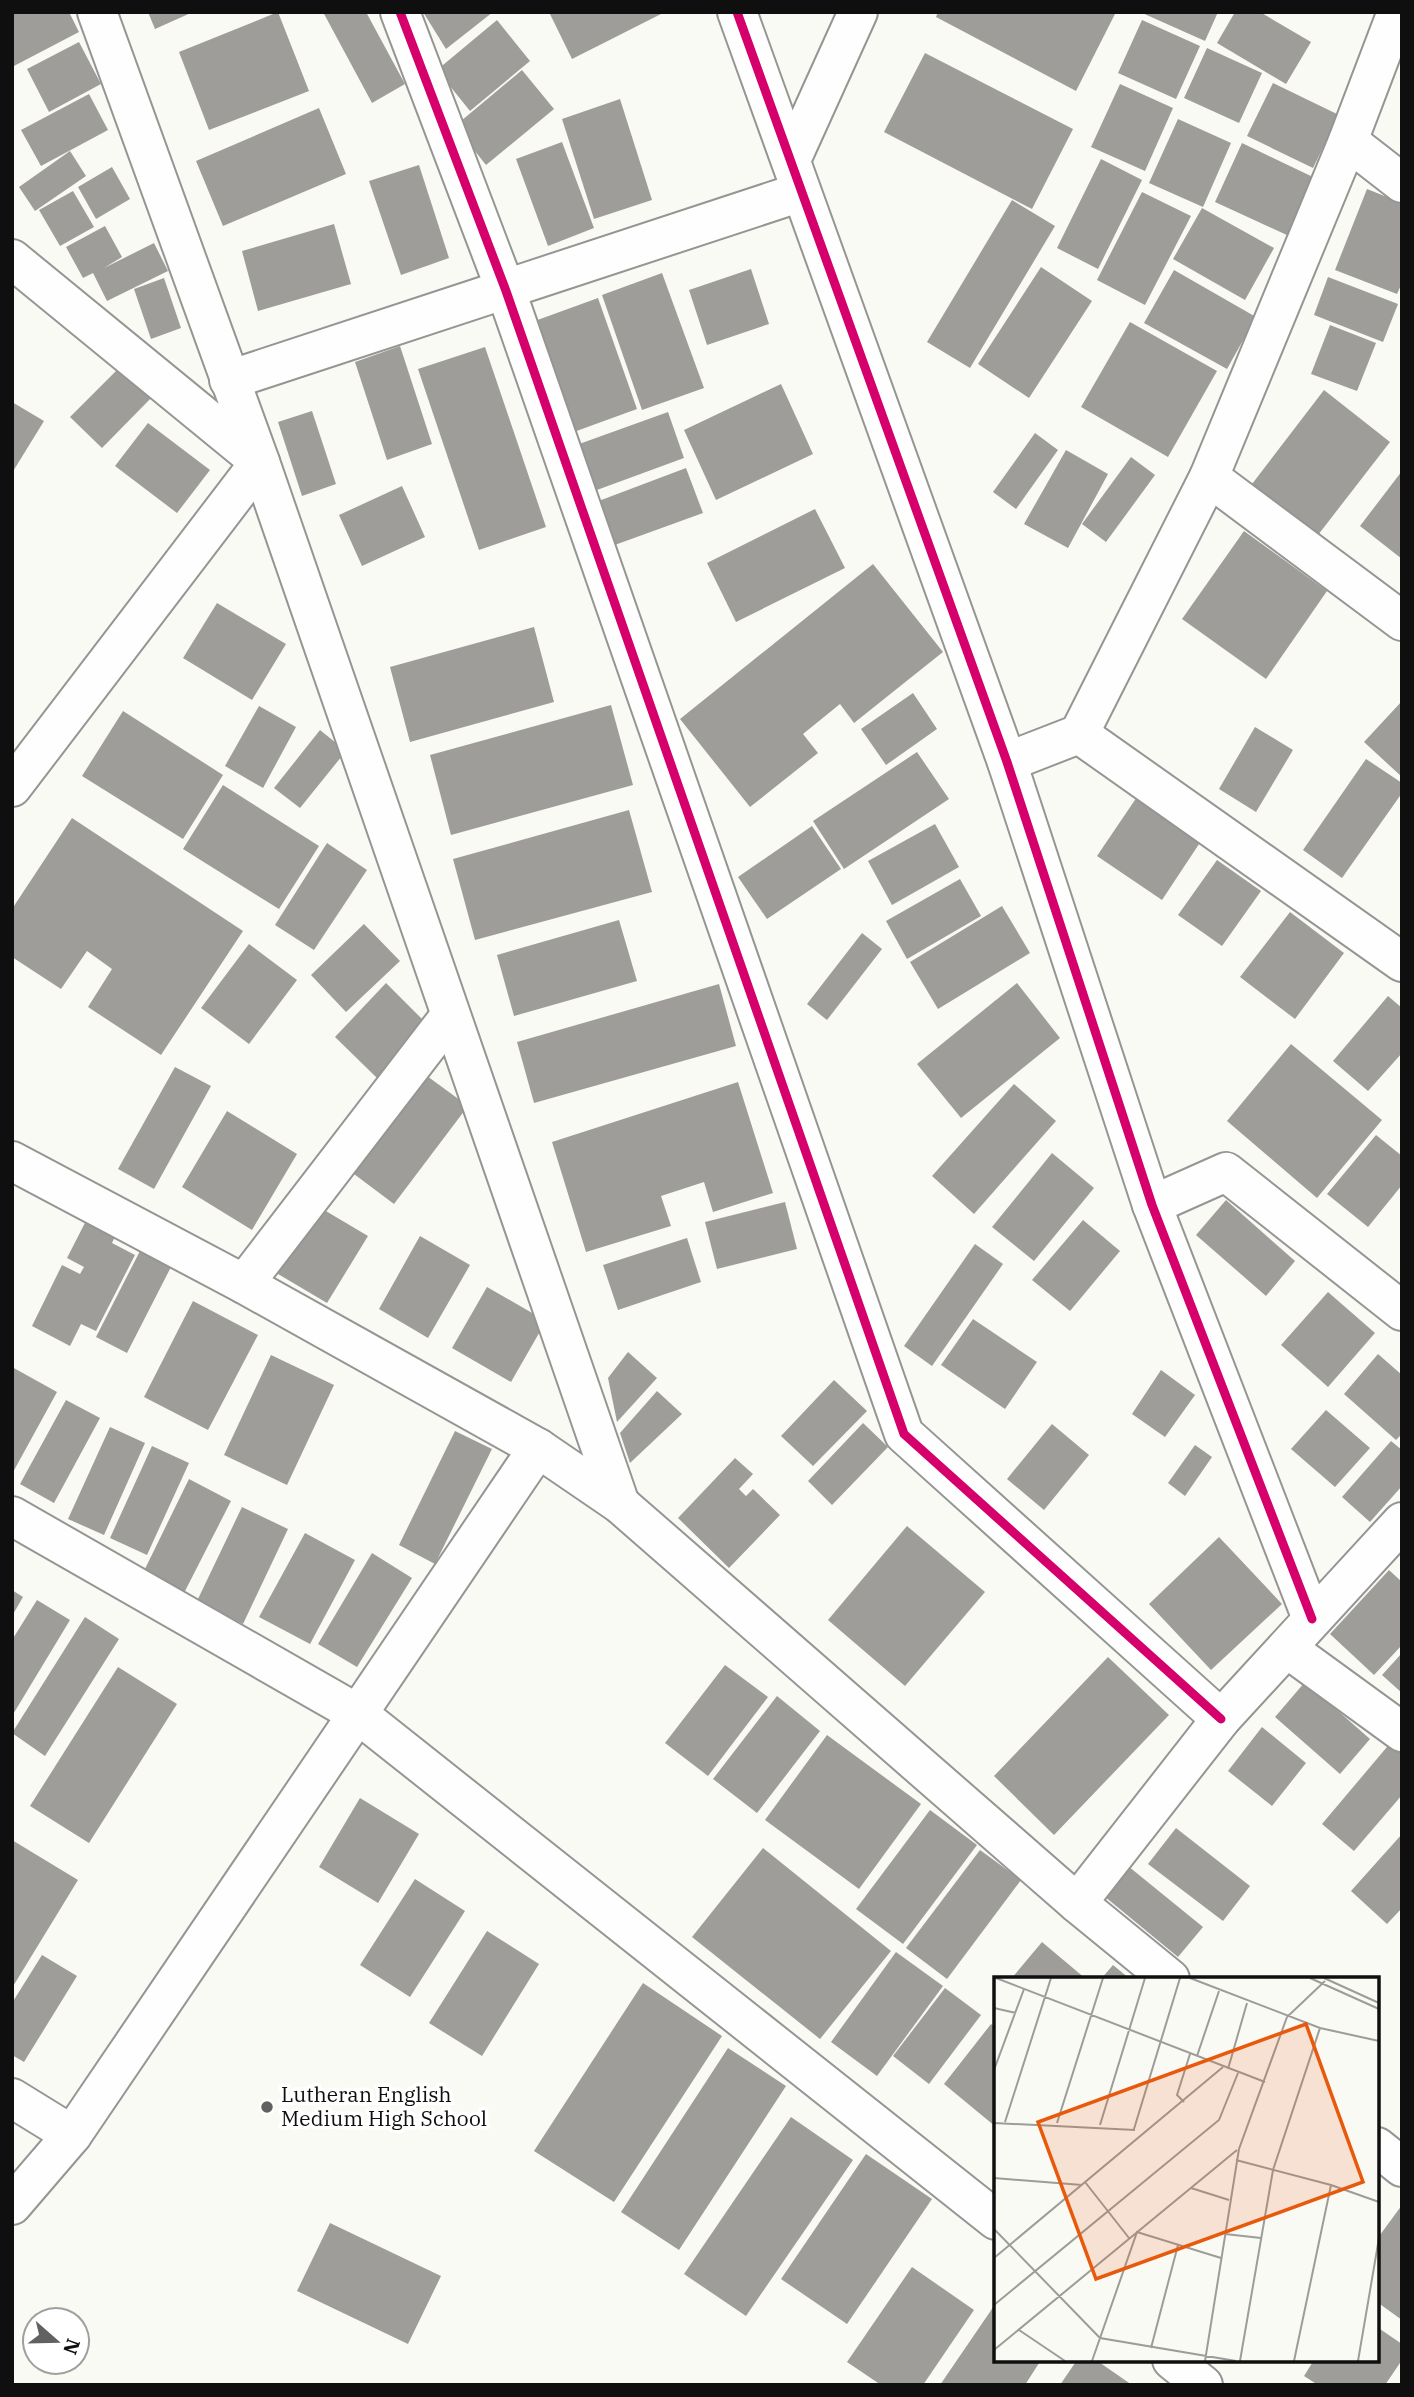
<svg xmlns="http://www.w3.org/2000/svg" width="1414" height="2397" viewBox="0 0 1414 2397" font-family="'IBM Plex Serif',serif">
	<rect width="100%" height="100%" fill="#fafaf5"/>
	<g fill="#9e9d9a">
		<polygon points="12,12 69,12 79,32 12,67"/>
		<polygon points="148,12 193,12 155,29"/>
		<polygon points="278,12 309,91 209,130 179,52"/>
		<polygon points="323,12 366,12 405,84 372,103"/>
		<polygon points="423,12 493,12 446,49"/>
		<polygon points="549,12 665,12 572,59"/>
		<polygon points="938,12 1116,12 1076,91 936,17"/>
		<polygon points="1140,12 1218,12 1205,41"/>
		<polygon points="1235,12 1260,12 1311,42 1286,84 1217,43"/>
		<polygon points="497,20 530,61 470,111 437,70"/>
		<polygon points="1142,20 1200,46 1176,99 1118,73"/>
		<polygon points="79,42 101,84 49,112 27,69"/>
		<polygon points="1207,48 1262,73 1239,123 1184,98"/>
		<polygon points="925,53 1073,129 1032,209 884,132"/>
		<polygon points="522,70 554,109 486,165 455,126"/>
		<polygon points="1273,83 1339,115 1313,168 1247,136"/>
		<polygon points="1120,84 1173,108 1145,171 1091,147"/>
		<polygon points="89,94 108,130 41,166 21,130"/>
		<polygon points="620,99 652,200 594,219 562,119"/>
		<polygon points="319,108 346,174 223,226 196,161"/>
		<polygon points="1178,119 1231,143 1203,207 1149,183"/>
		<polygon points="562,142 594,228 548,246 516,159"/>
		<polygon points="1242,143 1315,178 1289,236 1215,202"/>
		<polygon points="70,151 86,176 35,211 19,187"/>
		<polygon points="1101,159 1142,180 1098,269 1057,248"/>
		<polygon points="419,165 449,258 401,275 369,181"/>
		<polygon points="112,167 130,199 96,219 78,187"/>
		<polygon points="1367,189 1402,203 1402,283 1397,294 1335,270"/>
		<polygon points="73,191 94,227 60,246 39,210"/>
		<polygon points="1142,192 1191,216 1145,305 1097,280"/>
		<polygon points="1012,200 1055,226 970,368 927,342"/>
		<polygon points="1202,208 1274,248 1245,300 1173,259"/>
		<polygon points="334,224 351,284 258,311 242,251"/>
		<polygon points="105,226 122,257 104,268 154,243 168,271 107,301 93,273 83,278 66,247"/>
		<polygon points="1041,267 1092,301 1029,398 978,364"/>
		<polygon points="751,269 769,324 707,345 689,290"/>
		<polygon points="1174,270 1256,317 1227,369 1144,323"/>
		<polygon points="662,273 704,388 642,410 602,295"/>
		<polygon points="1328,277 1398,304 1383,342 1314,315"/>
		<polygon points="164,278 181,328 151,339 134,289"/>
		<polygon points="598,298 637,409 571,433 532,322"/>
		<polygon points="1130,322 1217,371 1168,457 1081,407"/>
		<polygon points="1330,325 1376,343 1357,391 1311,374"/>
		<polygon points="400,346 432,444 387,460 355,362"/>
		<polygon points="485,347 546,527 479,550 418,369"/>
		<polygon points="126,361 157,392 102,448 70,417"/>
		<polygon points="781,384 813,454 716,500 684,430"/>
		<polygon points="1324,390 1390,442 1318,535 1252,484"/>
		<polygon points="12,402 44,421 12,473"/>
		<polygon points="312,411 336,484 302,496 278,422"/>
		<polygon points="668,412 684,458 586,494 568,448"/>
		<polygon points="148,423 210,470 177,513 115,466"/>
		<polygon points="1035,433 1058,450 1016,509 993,492"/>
		<polygon points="1066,450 1108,474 1068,548 1024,524"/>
		<polygon points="1131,457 1155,475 1106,542 1082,524"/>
		<polygon points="686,468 703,513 612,546 596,502"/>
		<polygon points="1402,471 1402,559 1360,526"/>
		<polygon points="402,486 425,537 362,566 339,515"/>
		<polygon points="815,509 845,568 736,622 707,563"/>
		<polygon points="1244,531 1327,591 1266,679 1182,619"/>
		<polygon points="873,564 943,652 854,723 840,704 803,734 818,753 750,807 680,719"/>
		<polygon points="217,603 286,644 252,700 183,658"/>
		<polygon points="534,627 554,702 410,742 390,667"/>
		<polygon points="913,693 937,729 886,765 861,729"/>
		<polygon points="1402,701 1402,777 1364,742"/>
		<polygon points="611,705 633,785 451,835 430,755"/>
		<polygon points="259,706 296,727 263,788 225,766"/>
		<polygon points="123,711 223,775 183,839 82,776"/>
		<polygon points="1255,727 1293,750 1256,812 1219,789"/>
		<polygon points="320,730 346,751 300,808 274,788"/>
		<polygon points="917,752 949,799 844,869 813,821"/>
		<polygon points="1366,759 1402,783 1402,793 1342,878 1303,850"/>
		<polygon points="223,785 319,846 279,909 183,849"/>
		<polygon points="1141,791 1205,835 1162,900 1097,856"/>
		<polygon points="629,810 652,892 475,940 453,859"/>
		<polygon points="72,818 243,931 161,1055 88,1007 112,969 87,951 61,989 12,957 12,909"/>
		<polygon points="935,824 959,867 892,905 868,861"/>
		<polygon points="812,826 841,869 767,919 738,877"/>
		<polygon points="327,843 367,870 314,950 275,925"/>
		<polygon points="1217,860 1261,891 1222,946 1178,915"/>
		<polygon points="960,879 981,916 907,959 886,921"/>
		<polygon points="1002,906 1030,953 938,1009 910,962"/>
		<polygon points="1290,912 1344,953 1295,1019 1240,977"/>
		<polygon points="619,920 637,981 514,1016 497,955"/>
		<polygon points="364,924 400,961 346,1012 311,975"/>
		<polygon points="862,933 882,949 827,1020 807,1004"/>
		<polygon points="249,944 297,980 249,1044 201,1008"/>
		<polygon points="386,983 427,1024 377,1078 335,1037"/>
		<polygon points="1017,983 1060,1038 961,1118 917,1064"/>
		<polygon points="719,984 736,1046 534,1103 517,1042"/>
		<polygon points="1388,996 1402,1008 1402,1053 1368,1091 1333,1061"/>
		<polygon points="1291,1044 1382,1120 1317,1198 1227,1121"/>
		<polygon points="175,1067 211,1086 154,1189 118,1169"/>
		<polygon points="427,1076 468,1106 394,1204 354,1174"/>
		<polygon points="738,1082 773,1193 713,1212 704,1182 661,1196 671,1226 586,1252 552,1142"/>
		<polygon points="1014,1084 1056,1121 974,1214 932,1176"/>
		<polygon points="227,1111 297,1154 252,1230 182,1187"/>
		<polygon points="1376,1135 1402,1156 1402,1185 1368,1227 1327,1194"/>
		<polygon points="1052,1153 1094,1188 1034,1261 992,1227"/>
		<polygon points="1226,1200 1295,1261 1266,1296 1196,1235"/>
		<polygon points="785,1202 797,1249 717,1269 705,1222"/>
		<polygon points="314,1204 368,1236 327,1303 273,1271"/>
		<polygon points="89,1215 118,1230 112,1243 135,1255 96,1331 81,1324 70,1346 32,1326 62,1265 80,1274 84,1267 67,1258"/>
		<polygon points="1083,1220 1120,1251 1070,1311 1032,1280"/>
		<polygon points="420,1236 470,1265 428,1338 379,1309"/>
		<polygon points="687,1238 701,1282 618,1310 603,1265"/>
		<polygon points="975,1244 1003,1264 932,1366 904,1346"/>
		<polygon points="141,1249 172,1265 127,1353 96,1337"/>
		<polygon points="487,1287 546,1321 511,1382 452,1348"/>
		<polygon points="1328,1292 1375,1333 1328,1387 1281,1345"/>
		<polygon points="193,1301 258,1335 208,1430 144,1397"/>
		<polygon points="973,1319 1037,1362 1005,1409 941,1365"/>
		<polygon points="628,1352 657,1378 617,1422 608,1378"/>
		<polygon points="1378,1354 1402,1375 1402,1434 1396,1440 1344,1394"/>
		<polygon points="271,1355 334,1385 287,1485 224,1455"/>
		<polygon points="12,1367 57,1392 12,1474"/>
		<polygon points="1161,1370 1195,1395 1165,1437 1132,1414"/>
		<polygon points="834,1380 867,1411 813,1466 781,1436"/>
		<polygon points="657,1391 682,1414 630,1463 620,1433"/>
		<polygon points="66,1400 100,1418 54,1503 20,1484"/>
		<polygon points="1326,1410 1370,1448 1335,1487 1291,1449"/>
		<polygon points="863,1423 888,1447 832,1505 808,1481"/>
		<polygon points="1052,1424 1089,1455 1044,1510 1007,1479"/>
		<polygon points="110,1427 145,1443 104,1535 68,1519"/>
		<polygon points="455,1431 492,1449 435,1564 399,1545"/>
		<polygon points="1391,1441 1402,1450 1402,1486 1370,1522 1342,1497"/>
		<polygon points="1195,1445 1212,1457 1185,1496 1168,1483"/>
		<polygon points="152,1446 189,1463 147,1555 110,1538"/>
		<polygon points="735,1458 753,1474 739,1489 746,1496 753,1489 780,1515 729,1568 678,1518"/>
		<polygon points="189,1479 231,1501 183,1595 142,1575"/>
		<polygon points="242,1507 288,1529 243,1624 197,1601"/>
		<polygon points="907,1526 985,1592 905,1686 828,1620"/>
		<polygon points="305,1533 355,1560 310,1644 259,1617"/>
		<polygon points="1219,1537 1282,1604 1211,1670 1149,1604"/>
		<polygon points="372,1553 412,1578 357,1667 318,1644"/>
		<polygon points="1389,1570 1402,1582 1402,1645 1374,1675 1330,1634"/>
		<polygon points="12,1590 23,1597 12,1616"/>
		<polygon points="37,1600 70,1620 12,1716 12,1640"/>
		<polygon points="85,1617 119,1639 45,1756 12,1733"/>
		<polygon points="1402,1653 1402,1693 1382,1675"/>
		<polygon points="1108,1657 1169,1715 1054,1835 994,1776"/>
		<polygon points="725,1665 768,1697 708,1776 665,1743"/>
		<polygon points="118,1667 177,1704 89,1843 30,1806"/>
		<polygon points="1305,1682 1370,1739 1340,1774 1275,1717"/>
		<polygon points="777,1696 820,1731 757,1813 713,1779"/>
		<polygon points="1262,1727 1306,1763 1272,1806 1228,1771"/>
		<polygon points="827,1735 921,1804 859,1889 765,1820"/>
		<polygon points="1392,1741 1402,1750 1402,1795 1354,1851 1322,1824"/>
		<polygon points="360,1798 419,1834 378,1903 319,1867"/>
		<polygon points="930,1810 977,1845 903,1944 856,1909"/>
		<polygon points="1176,1828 1250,1886 1223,1921 1148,1864"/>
		<polygon points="1402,1834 1402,1908 1387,1924 1351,1891"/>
		<polygon points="12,1840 78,1880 12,1988"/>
		<polygon points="763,1848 891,1951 820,2039 692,1937"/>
		<polygon points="980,1850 1021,1880 947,1979 906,1948"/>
		<polygon points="1128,1866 1203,1927 1178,1957 1104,1896"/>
		<polygon points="415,1879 465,1911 410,1997 360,1965"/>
		<polygon points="487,1931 539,1964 482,2056 429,2023"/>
		<polygon points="1042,1942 1086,1979 1011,1979"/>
		<polygon points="896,1952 943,1986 877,2076 831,2042"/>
		<polygon points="42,1955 77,1976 24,2062 12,2055 12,2003"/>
		<polygon points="1113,1965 1130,1979 1101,1979"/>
		<polygon points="643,1983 722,2036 614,2202 534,2151"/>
		<polygon points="945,1988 981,2015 929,2084 893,2056"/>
		<polygon points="991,2024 996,2028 996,2127 944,2084"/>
		<polygon points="728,2048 786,2086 679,2250 621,2212"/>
		<polygon points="791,2117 853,2160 746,2316 684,2274"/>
		<polygon points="866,2154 932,2199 847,2324 781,2279"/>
		<polygon points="1402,2205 1402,2320 1377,2302 1377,2239"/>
		<polygon points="330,2223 441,2276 408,2344 297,2291"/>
		<polygon points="912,2267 974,2310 923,2385 881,2385 847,2362"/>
		<polygon points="996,2303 996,2360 1041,2360 1025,2385 940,2385"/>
		<polygon points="1377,2327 1402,2344 1402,2360 1385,2385 1318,2385 1304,2376 1314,2360 1377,2360"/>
		<polygon points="1077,2360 1096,2360 1132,2385 1060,2385"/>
	</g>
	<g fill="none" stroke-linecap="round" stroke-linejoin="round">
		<g stroke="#959593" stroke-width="42">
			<g id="minor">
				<polyline points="97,12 260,462 620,1504"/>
				<polyline points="400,12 506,291 904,1434 1221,1719"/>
				<polyline points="737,12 1007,762 1152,1205 1312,1619"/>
				<polyline points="1348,141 1402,183"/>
				<polyline points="791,160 858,12"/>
				<polyline points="12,259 260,462 12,787"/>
				<polyline points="229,380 801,192"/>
				<polyline points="1209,477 1402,621"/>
				<polyline points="1079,734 1402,962"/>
				<polyline points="1007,762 1079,734 1209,477 1348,141 1397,12"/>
				<polyline points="12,1161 244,1284 538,1448 620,1504 1077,1903 1170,1979"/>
				<polyline points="1152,1205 1226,1172 1402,1311"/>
				<polyline points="244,1284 450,1016"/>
				<polyline points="12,1516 358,1714 996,2220"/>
				<polyline points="1288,1649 1402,1732"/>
				<polyline points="1077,1903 1221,1719 1402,1522"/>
				<polyline points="12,2098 72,2135"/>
				<polyline points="1377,2147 1402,2167"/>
				<polyline points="12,2205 72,2135 538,1448"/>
				<polyline points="1172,2360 1203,2385"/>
			</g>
		</g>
		<use href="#minor" stroke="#fefefe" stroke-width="38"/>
		<g stroke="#fff" stroke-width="13">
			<g id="cycleway">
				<polyline points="400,12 506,291 904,1434 1221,1719"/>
				<polyline points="737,12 1007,762 1152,1205 1312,1619"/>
			</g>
		</g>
		<use href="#cycleway" stroke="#d6006c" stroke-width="9"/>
	</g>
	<circle fill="#616160" stroke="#fff" stroke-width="2.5" cx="267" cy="2107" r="7"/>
	<g text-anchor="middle" stroke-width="7" stroke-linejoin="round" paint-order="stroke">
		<g font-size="21" fill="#0f0f0f" stroke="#fff" text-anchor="start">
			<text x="281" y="2102">Lutheran English<tspan x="281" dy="24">Medium High School</tspan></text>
		</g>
	</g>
	<g transform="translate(994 1977)">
		<rect width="385" height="385" fill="#fafaf5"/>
		<path fill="none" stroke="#9c9c99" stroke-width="2" d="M2,1L271,105M196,1L326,51L385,64M316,1L385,32M330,1L385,26M0,31L22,36M203,79L225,14M234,92L253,26M0,93L30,12M190,125L183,118L196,77M11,145L57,1M0,146L141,153M63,146L109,1M106,148L151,1M140,152L186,1M242,183L337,208L385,225M0,201L88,208M91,205L135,261M197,211L235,223M0,252L106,361L242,384M231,257L267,261M0,281L229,90M0,328L225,143L244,96M25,353L71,384M157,371L184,268M0,373L243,173M98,384L143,255L227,281M211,384L245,172L293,40L331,4M246,384L279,193L326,51M300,384L337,208M364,384L385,261"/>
		<path fill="#e8590c" fill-opacity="0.15" stroke="#e8590c" stroke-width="3.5" d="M312,47L369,205L102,302L44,145Z"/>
		<rect width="385" height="385" fill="none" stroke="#0f0f0f" stroke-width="3.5"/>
	</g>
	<rect width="1414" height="2397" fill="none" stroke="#0f0f0f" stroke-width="28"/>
	<g transform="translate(56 2341) rotate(110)"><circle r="33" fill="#ffffff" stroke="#9f9f9f" stroke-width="2"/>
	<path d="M0-5L12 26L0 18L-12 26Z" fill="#616160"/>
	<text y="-10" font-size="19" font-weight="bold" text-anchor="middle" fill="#0f0f0f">N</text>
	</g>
</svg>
